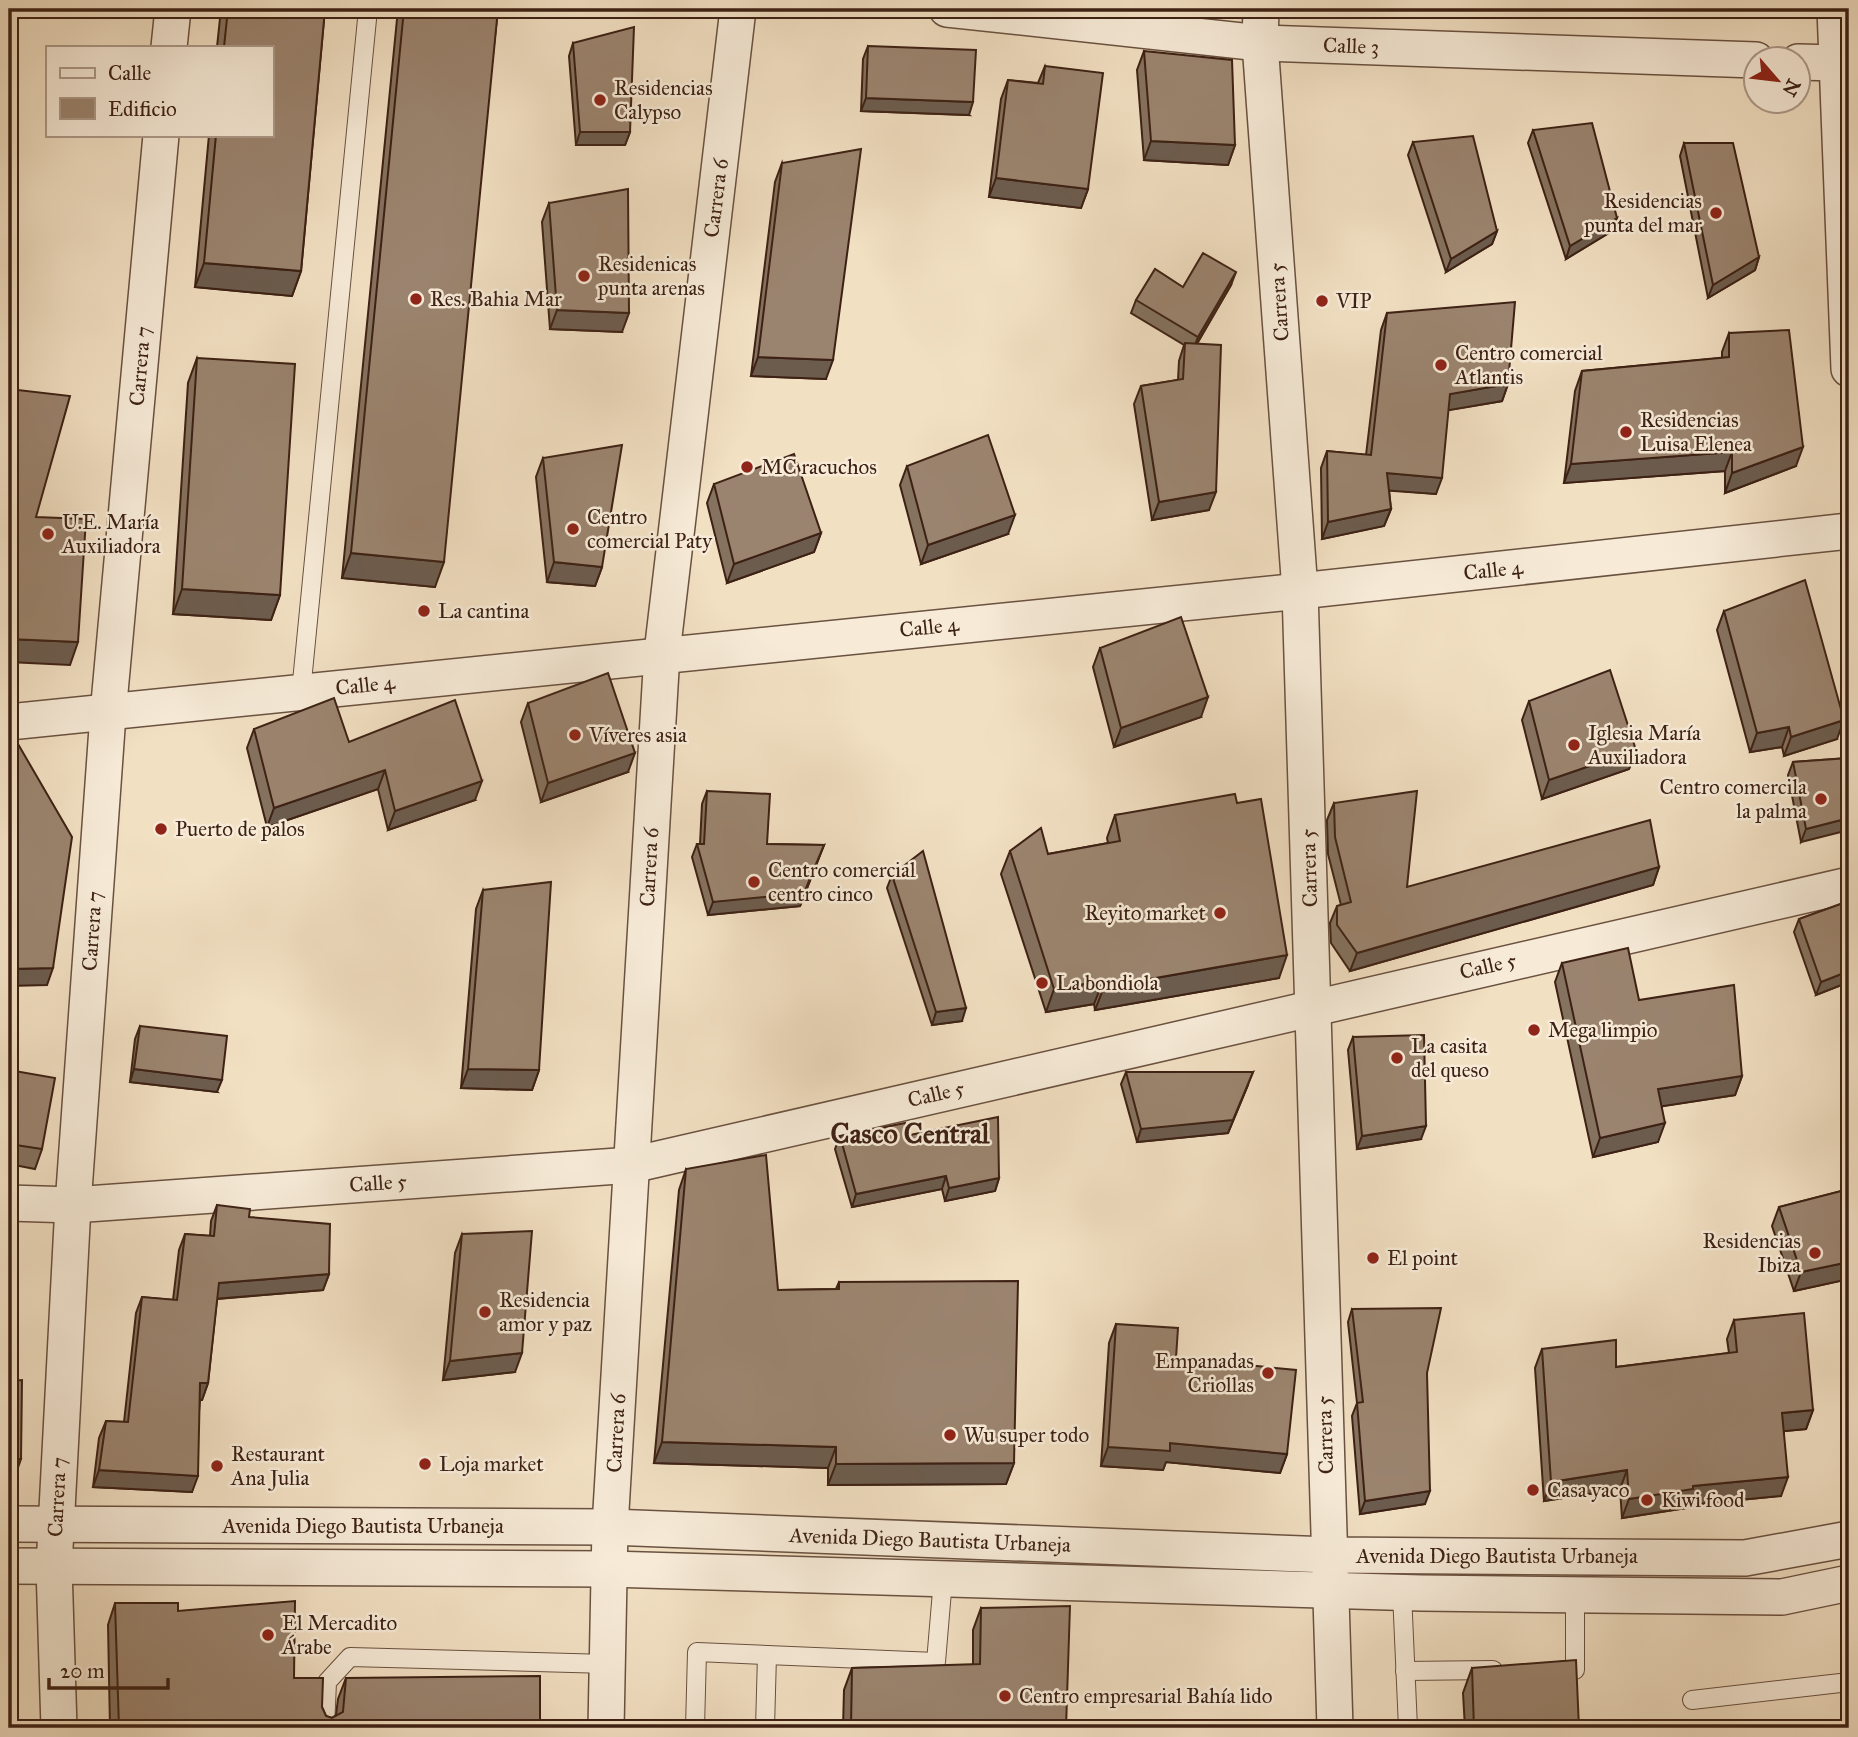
<svg xmlns="http://www.w3.org/2000/svg" width="1858" height="1737" viewBox="0 0 1858 1737" font-family="'IM FELL Great Primer',serif">
	<rect width="100%" height="100%" fill="#f2e0c3"/>
	<filter id="stains"><feTurbulence type="fractalNoise" baseFrequency=".00286" numOctaves="4"/><feColorMatrix values="0 0 0 0 .2 0 0 0 0 .09 0 0 0 0 .02 0 0 0 .5 -.17"/></filter>
	<radialGradient id="worn" r=".72"><stop offset=".6" stop-color="#630" stop-opacity="0"/><stop offset="1" stop-color="#630" stop-opacity=".3"/></radialGradient>
	<g fill="none" stroke-linecap="round" stroke-linejoin="round">
		<g stroke="#6a5140" stroke-width="20">
			<g id="service">
				<polyline points="301,692 368,9"/>
				<polyline points="1402,1593 1408,1728"/>
				<polyline points="1563,1670 1575,1670 1575,1595"/>
				<polyline points="1405,1671 1493,1670"/>
				<polyline points="1692,1700 1849,1682"/>
				<polyline points="325,1728 327,1682 350,1657 608,1664"/>
				<polyline points="695,1728 697,1652 767,1655"/>
				<polyline points="765,1728 767,1655 936,1662 943,1579"/>
			</g>
		</g>
		<g stroke="#6a5140" stroke-width="38">
			<g id="minor">
				<polyline points="947,9 1260,43 1756,60"/>
				<polyline points="1261,9 1260,43 1300,591 1335,1728"/>
				<polyline points="1835,9 1849,369"/>
				<polyline points="169,47 173,9"/>
				<polyline points="1798,62 1838,63 1849,59"/>
				<polyline points="9,722 1300,591 1849,531"/>
				<polyline points="9,1203 73,1205 632,1165 1849,885"/>
				<polyline points="9,1524 610,1527 1329,1555 1745,1558 1849,1539"/>
				<polyline points="9,1566 609,1569 1421,1593 1782,1597 1849,1583"/>
				<polyline points="59,1728 54,1567 73,1205 108,714 161,135"/>
				<polyline points="606,1728 610,1527 662,653 738,9"/>
			</g>
		</g>
		<use href="#service" stroke="#f7ebd8" stroke-width="18"/>
		<use href="#minor" stroke="#f7ebd8" stroke-width="35"/>
	</g>
	<g fill="#85725f" stroke="#3d2114" stroke-width="2">
		<polygon points="221,9 325,9 301,271 292,296 195,287 209,135 271,135 271,47 217,47"/>
		<polygon points="398,9 498,9 435,587 342,578"/>
		<polygon points="573,43 630,132 625,145 576,145 569,56"/>
		<polygon points="868,46 969,115 861,111 863,59"/>
		<polygon points="1144,51 1235,145 1228,165 1144,160 1137,70"/>
		<polygon points="1045,66 1088,189 1081,208 989,197 1001,99 1008,80 1038,83"/>
		<polygon points="1533,130 1617,218 1612,231 1566,259 1528,143"/>
		<polygon points="1413,142 1497,231 1492,244 1446,272 1408,155"/>
		<polygon points="1684,143 1759,257 1755,270 1708,298 1680,156"/>
		<polygon points="782,163 826,379 751,376 775,182"/>
		<polygon points="549,203 622,332 550,329 542,222"/>
		<polygon points="1231,285 1197,344 1209,510 1152,520 1134,404 1141,386 1178,380 1179,361 1184,345 1131,313 1136,300 1183,287"/>
		<polygon points="1387,313 1508,384 1502,401 1448,410 1436,494 1389,490 1391,509 1384,526 1322,539 1321,468 1327,451 1366,455 1381,330"/>
		<polygon points="1729,333 1796,466 1725,493 1725,471 1564,483 1575,391 1582,371 1722,358 1722,352"/>
		<polygon points="197,358 280,595 271,620 173,614 188,383"/>
		<polygon points="543,458 602,567 595,586 547,582 536,477"/>
		<polygon points="907,466 1008,534 921,564 900,485"/>
		<polygon points="714,484 821,533 814,552 727,583 707,503"/>
		<polygon points="1724,611 1837,739 1784,756 1782,747 1750,752 1717,630"/>
		<polygon points="1100,648 1201,717 1114,747 1093,667"/>
		<polygon points="1529,701 1636,750 1629,769 1542,799 1522,720"/>
		<polygon points="528,703 628,772 541,802 521,722"/>
		<polygon points="254,729 349,742 475,800 388,830 378,789 267,827 247,748"/>
		<polygon points="1849,758 1801,842 1788,775 1793,762"/>
		<polygon points="707,791 767,844 824,845 800,906 708,915 692,857 697,844 700,844 702,804"/>
		<polygon points="1237,803 1279,978 1095,1010 1094,1004 1046,1012 1001,874 1010,851 1048,854 1108,843 1107,838 1115,815"/>
		<polygon points="1334,803 1407,887 1659,867 1653,885 1350,971 1331,943 1330,923 1337,906 1341,905 1328,854 1327,820"/>
		<polygon points="892,875 962,1021 932,1025 887,888"/>
		<polygon points="483,890 539,1070 532,1090 461,1088 476,909"/>
		<polygon points="1849,901 1849,982 1816,995 1794,932 1799,919"/>
		<polygon points="1562,963 1639,1000 1742,1076 1735,1095 1662,1106 1658,1142 1593,1157 1555,982"/>
		<polygon points="140,1026 217,1092 130,1082 135,1039"/>
		<polygon points="1353,1037 1421,1139 1357,1149 1348,1050"/>
		<polygon points="9,1070 42,1149 35,1169 9,1164"/>
		<polygon points="1126,1072 1248,1085 1228,1133 1137,1142 1121,1084"/>
		<polygon points="840,1136 905,1136 999,1178 995,1191 945,1201 942,1189 852,1207 835,1149"/>
		<polygon points="686,1169 778,1290 836,1289 839,1282 1014,1463 1006,1484 828,1485 828,1468 654,1463 679,1190"/>
		<polygon points="1849,1189 1849,1279 1794,1291 1772,1226 1779,1207"/>
		<polygon points="217,1205 249,1217 329,1274 323,1290 217,1299 208,1383 202,1400 200,1400 192,1492 93,1487 99,1438 106,1421 124,1422 136,1313 142,1297 173,1300 179,1250 185,1234 210,1236 211,1221"/>
		<polygon points="462,1234 515,1372 443,1380 455,1253"/>
		<polygon points="1352,1309 1427,1373 1425,1504 1360,1514 1352,1416 1357,1403 1348,1322"/>
		<polygon points="1734,1320 1813,1410 1806,1429 1784,1431 1781,1496 1688,1505 1686,1508 1622,1518 1620,1489 1544,1501 1535,1368 1542,1349 1616,1367 1729,1353 1727,1339"/>
		<polygon points="1116,1324 1176,1358 1287,1454 1280,1473 1166,1462 1163,1470 1101,1466 1109,1343"/>
		<polygon points="115,1603 178,1611 294,1678 322,1707 326,1716 332,1718 336,1715 338,1699 346,1678 540,1728 110,1728 108,1625"/>
		<polygon points="981,1608 1066,1728 843,1728 844,1690 852,1668 973,1665 973,1630"/>
		<polygon points="1472,1668 1579,1728 1465,1728 1463,1693"/>
	</g>
	<g fill="#6c5c4e" stroke="#3d2114" stroke-width="2">
		<polygon points="866,98 973,102 969,115 861,111"/>
		<polygon points="580,132 630,132 625,145 576,145"/>
		<polygon points="1151,141 1235,145 1228,165 1144,160"/>
		<polygon points="996,178 1088,189 1081,208 989,197"/>
		<polygon points="1617,218 1612,231 1566,259 1570,246"/>
		<polygon points="1497,231 1492,244 1446,272 1451,259"/>
		<polygon points="1759,257 1755,270 1708,298 1713,285"/>
		<polygon points="204,263 301,271 292,296 195,287"/>
		<polygon points="1236,272 1231,285 1193,350 1198,337"/>
		<polygon points="557,310 629,313 622,332 550,329"/>
		<polygon points="758,357 833,360 826,379 751,376"/>
		<polygon points="1508,384 1502,401 1444,411 1450,394"/>
		<polygon points="1803,447 1796,466 1725,493 1732,473"/>
		<polygon points="1732,452 1725,471 1564,483 1571,464"/>
		<polygon points="1387,473 1442,478 1436,494 1381,490"/>
		<polygon points="1216,492 1209,510 1152,520 1159,502"/>
		<polygon points="1391,509 1384,526 1322,539 1328,522"/>
		<polygon points="1015,515 1008,534 921,564 928,545"/>
		<polygon points="821,533 814,552 727,583 734,564"/>
		<polygon points="351,553 444,562 435,587 342,578"/>
		<polygon points="554,562 602,567 595,586 547,582"/>
		<polygon points="182,589 280,595 271,620 173,614"/>
		<polygon points="9,639 78,642 70,665 9,662"/>
		<polygon points="1208,697 1201,717 1114,747 1121,728"/>
		<polygon points="1844,720 1837,739 1784,756 1791,737"/>
		<polygon points="1789,727 1782,747 1750,752 1757,733"/>
		<polygon points="1636,750 1629,769 1542,799 1549,780"/>
		<polygon points="635,753 628,772 541,802 548,783"/>
		<polygon points="385,770 378,789 267,827 274,808"/>
		<polygon points="482,781 475,800 388,830 395,811"/>
		<polygon points="1849,818 1849,830 1801,842 1806,829"/>
		<polygon points="824,845 800,906 708,915 713,902"/>
		<polygon points="1659,867 1653,885 1350,971 1357,953"/>
		<polygon points="1287,955 1279,978 1095,1010 1104,987"/>
		<polygon points="53,968 47,985 9,986 9,969"/>
		<polygon points="1849,971 1849,982 1816,995 1821,982"/>
		<polygon points="1103,981 1094,1004 1046,1012 1054,989"/>
		<polygon points="966,1008 962,1021 932,1025 936,1012"/>
		<polygon points="134,1069 222,1080 217,1092 130,1082"/>
		<polygon points="468,1069 539,1070 532,1090 461,1088"/>
		<polygon points="1253,1072 1228,1133 1137,1142 1141,1129"/>
		<polygon points="1742,1076 1735,1095 1651,1108 1658,1089"/>
		<polygon points="1665,1123 1658,1142 1593,1157 1600,1138"/>
		<polygon points="1426,1126 1421,1139 1357,1149 1362,1136"/>
		<polygon points="946,1176 942,1189 852,1207 856,1194"/>
		<polygon points="999,1178 995,1191 945,1201 949,1188"/>
		<polygon points="1849,1262 1849,1279 1794,1291 1801,1272"/>
		<polygon points="329,1274 323,1290 213,1299 219,1283"/>
		<polygon points="522,1353 515,1372 443,1380 450,1361"/>
		<polygon points="200,1383 208,1383 202,1400 194,1399"/>
		<polygon points="1813,1410 1806,1429 1775,1432 1782,1413"/>
		<polygon points="662,1442 836,1447 828,1468 654,1463"/>
		<polygon points="1170,1443 1287,1454 1280,1473 1166,1462 1163,1470 1101,1466 1108,1447"/>
		<polygon points="9,1459 21,1459 15,1476 9,1476"/>
		<polygon points="1014,1463 1006,1484 828,1485 836,1464"/>
		<polygon points="99,1470 198,1476 192,1492 93,1487"/>
		<polygon points="1627,1470 1620,1489 1544,1501 1551,1482"/>
		<polygon points="1788,1477 1781,1496 1688,1505 1686,1508 1622,1518 1629,1499 1693,1486"/>
		<polygon points="1430,1491 1425,1504 1360,1514 1365,1501"/>
	</g>
	<g fill="#9b846f" stroke="#3d2114" stroke-width="2">
		<polygon points="228,9 325,9 301,271 204,263 216,135 271,135 271,47 224,47"/>
		<polygon points="404,9 498,9 444,562 351,553"/>
		<polygon points="634,27 630,132 580,132 573,43"/>
		<polygon points="868,46 976,50 973,102 866,98"/>
		<polygon points="1144,51 1232,60 1235,145 1151,141"/>
		<polygon points="1045,66 1103,73 1088,189 996,178 1008,80 1043,84"/>
		<polygon points="1592,123 1617,218 1570,246 1533,130"/>
		<polygon points="1473,136 1497,231 1451,259 1413,142"/>
		<polygon points="1684,143 1733,143 1759,257 1713,285"/>
		<polygon points="861,149 833,360 758,357 782,163"/>
		<polygon points="628,189 629,313 557,310 549,203"/>
		<polygon points="1203,253 1236,272 1198,337 1136,300 1155,269 1183,287"/>
		<polygon points="1515,302 1508,384 1450,394 1442,478 1387,473 1391,509 1328,522 1327,451 1371,455 1387,313"/>
		<polygon points="1789,330 1803,447 1732,473 1732,452 1571,464 1582,371 1729,357 1729,333"/>
		<polygon points="1185,343 1221,345 1216,492 1159,502 1141,386 1183,379"/>
		<polygon points="197,358 295,364 280,595 182,589"/>
		<polygon points="9,389 70,396 36,517 86,519 78,642 9,639"/>
		<polygon points="988,435 1015,515 928,545 907,466"/>
		<polygon points="622,445 602,567 554,562 543,458"/>
		<polygon points="794,454 821,533 734,564 714,484"/>
		<polygon points="1805,580 1844,720 1791,737 1789,727 1757,733 1724,611"/>
		<polygon points="1181,617 1208,697 1121,728 1100,648"/>
		<polygon points="1610,670 1636,750 1549,780 1529,701"/>
		<polygon points="608,673 635,753 548,783 528,703"/>
		<polygon points="334,698 349,742 455,700 482,781 395,811 385,770 274,808 254,729"/>
		<polygon points="18,744 72,837 53,968 9,969 9,746"/>
		<polygon points="1849,758 1849,818 1806,829 1793,762"/>
		<polygon points="707,791 770,794 767,844 824,845 804,893 713,902 697,844 704,844"/>
		<polygon points="1417,791 1407,887 1650,820 1659,867 1357,953 1337,925 1337,906 1351,902 1335,837 1334,803"/>
		<polygon points="1235,794 1237,803 1261,799 1287,955 1104,987 1103,981 1054,989 1010,851 1041,828 1048,854 1120,841 1115,815"/>
		<polygon points="923,851 966,1008 936,1012 892,875"/>
		<polygon points="551,882 539,1070 468,1069 483,890"/>
		<polygon points="1849,901 1849,971 1821,982 1799,919"/>
		<polygon points="1628,948 1639,1000 1734,985 1742,1076 1658,1089 1665,1123 1600,1138 1562,963"/>
		<polygon points="140,1026 227,1036 222,1080 134,1069"/>
		<polygon points="1424,1035 1426,1126 1362,1136 1353,1037"/>
		<polygon points="9,1070 55,1078 42,1149 9,1144"/>
		<polygon points="1126,1072 1253,1072 1233,1120 1141,1129"/>
		<polygon points="998,1117 999,1178 949,1188 946,1176 856,1194 840,1136 905,1123 905,1136"/>
		<polygon points="766,1155 778,1290 839,1289 839,1282 1018,1281 1014,1463 836,1464 836,1447 662,1442 686,1169"/>
		<polygon points="1849,1189 1849,1262 1801,1272 1779,1207"/>
		<polygon points="217,1205 250,1209 249,1217 330,1224 329,1274 219,1283 208,1383 200,1383 198,1476 99,1470 106,1421 128,1422 142,1297 177,1300 185,1234 214,1236"/>
		<polygon points="532,1231 522,1353 450,1361 462,1234"/>
		<polygon points="9,1287 13,1287 11,1381 22,1380 21,1459 9,1459"/>
		<polygon points="1441,1308 1427,1373 1430,1491 1365,1501 1357,1403 1363,1402 1352,1309"/>
		<polygon points="1804,1313 1813,1410 1782,1413 1788,1477 1693,1486 1693,1489 1629,1499 1627,1470 1551,1482 1542,1349 1616,1340 1616,1367 1737,1352 1734,1320"/>
		<polygon points="1116,1324 1178,1328 1176,1358 1296,1370 1287,1454 1170,1443 1170,1451 1108,1447"/>
		<polygon points="295,1601 294,1678 323,1678 322,1707 326,1716 332,1718 343,1712 346,1678 540,1676 540,1728 119,1728 115,1603 178,1603 178,1611"/>
		<polygon points="1070,1606 1066,1728 851,1728 852,1668 980,1664 981,1608"/>
		<polygon points="1576,1660 1579,1728 1474,1728 1472,1668"/>
	</g>
	<g fill="#8f2418" stroke="#f7ebd8" stroke-width="2.5">
		<circle cx="600" cy="100" r="7"/>
		<circle cx="1716" cy="213" r="7"/>
		<circle cx="584" cy="276" r="7"/>
		<circle cx="416" cy="299" r="7"/>
		<circle cx="1322" cy="301" r="7"/>
		<circle cx="1441" cy="365" r="7"/>
		<circle cx="1626" cy="432" r="7"/>
		<circle cx="747" cy="467" r="7"/>
		<circle cx="573" cy="529" r="7"/>
		<circle cx="48" cy="534" r="7"/>
		<circle cx="424" cy="611" r="7"/>
		<circle cx="575" cy="735" r="7"/>
		<circle cx="1574" cy="745" r="7"/>
		<circle cx="1821" cy="799" r="7"/>
		<circle cx="161" cy="829" r="7"/>
		<circle cx="754" cy="882" r="7"/>
		<circle cx="1220" cy="913" r="7"/>
		<circle cx="1042" cy="983" r="7"/>
		<circle cx="1534" cy="1030" r="7"/>
		<circle cx="1397" cy="1058" r="7"/>
		<circle cx="1815" cy="1253" r="7"/>
		<circle cx="1373" cy="1258" r="7"/>
		<circle cx="485" cy="1312" r="7"/>
		<circle cx="1268" cy="1373" r="7"/>
		<circle cx="950" cy="1435" r="7"/>
		<circle cx="425" cy="1464" r="7"/>
		<circle cx="217" cy="1466" r="7"/>
		<circle cx="1533" cy="1490" r="7"/>
		<circle cx="1647" cy="1500" r="7"/>
		<circle cx="268" cy="1635" r="7"/>
		<circle cx="1005" cy="1696" r="7"/>
	</g>
	<g text-anchor="middle" stroke-width="5" stroke-linejoin="round" paint-order="stroke">
		<g font-size="21" fill="#3d2114" stroke="#f7ebd8">
			<text transform="translate(1351 46) rotate(2)" y="7">Calle 3</text>
			<text transform="translate(716 198) rotate(-83)" y="7">Carrera 6</text>
			<text transform="translate(1279 302) rotate(-94)" y="7">Carrera 5</text>
			<text transform="translate(140 366) rotate(-85)" y="7">Carrera 7</text>
			<text transform="translate(1493 570) rotate(-6)" y="7">Calle 4</text>
			<text transform="translate(929 627) rotate(-6)" y="7">Calle 4</text>
			<text transform="translate(365 685) rotate(-6)" y="7">Calle 4</text>
			<text transform="translate(649 867) rotate(-87)" y="7">Carrera 6</text>
			<text transform="translate(1309 868) rotate(-92)" y="7">Carrera 5</text>
			<text transform="translate(92 931) rotate(-86)" y="7">Carrera 7</text>
			<text transform="translate(1488 966) rotate(-13)" y="7">Calle 5</text>
			<text transform="translate(936 1094) rotate(-13)" y="7">Calle 5</text>
			<text transform="translate(378 1183) rotate(-4)" y="7">Calle 5</text>
			<text transform="translate(616 1433) rotate(-87)" y="7">Carrera 6</text>
			<text transform="translate(1325 1435) rotate(-92)" y="7">Carrera 5</text>
			<text transform="translate(57 1497) rotate(-87)" y="7">Carrera 7</text>
			<text x="363" y="1533">Avenida Diego Bautista Urbaneja</text>
			<text transform="translate(930 1540) rotate(2)" y="7">Avenida Diego Bautista Urbaneja</text>
			<text x="1497" y="1563">Avenida Diego Bautista Urbaneja</text>
		</g>
		<g font-size="21" fill="#3d2114" stroke="#f7ebd8" text-anchor="start">
			<text x="614" y="95">Residencias<tspan x="614" dy="24">Calypso</tspan></text>
			<text x="1702" y="208" text-anchor="end">Residencias<tspan x="1702" dy="24">punta del mar</tspan></text>
			<text x="598" y="271">Residenicas<tspan x="598" dy="24">punta arenas</tspan></text>
			<text x="430" y="306">Res. Bahia Mar</text>
			<text x="1336" y="308">VIP</text>
			<text x="1455" y="360">Centro comercial<tspan x="1455" dy="24">Atlantis</tspan></text>
			<text x="1640" y="427">Residencias<tspan x="1640" dy="24">Luisa Elenea</tspan></text>
			<text x="761" y="474">MC racuchos</text>
			<text x="587" y="524">Centro<tspan x="587" dy="24">comercial Paty</tspan></text>
			<text x="62" y="529">U.E. María<tspan x="62" dy="24">Auxiliadora</tspan></text>
			<text x="438" y="618">La cantina</text>
			<text x="1588" y="740">Iglesia María<tspan x="1588" dy="24">Auxiliadora</tspan></text>
			<text x="589" y="742">Víveres asia</text>
			<text x="1807" y="794" text-anchor="end">Centro comercila<tspan x="1807" dy="24">la palma</tspan></text>
			<text x="175" y="836">Puerto de palos</text>
			<text x="768" y="877">Centro comercial<tspan x="768" dy="24">centro cinco</tspan></text>
			<text x="1206" y="920" text-anchor="end">Reyito market</text>
			<text x="1056" y="990">La bondiola</text>
			<text x="1548" y="1037">Mega limpio</text>
			<text x="1411" y="1053">La casita<tspan x="1411" dy="24">del queso</tspan></text>
			<text x="1801" y="1248" text-anchor="end">Residencias<tspan x="1801" dy="24">Ibiza</tspan></text>
			<text x="1387" y="1265">El point</text>
			<text x="499" y="1307">Residencia<tspan x="499" dy="24">amor y paz</tspan></text>
			<text x="1254" y="1368" text-anchor="end">Empanadas<tspan x="1254" dy="24">Criollas</tspan></text>
			<text x="964" y="1442">Wu super todo</text>
			<text x="231" y="1461">Restaurant<tspan x="231" dy="24">Ana Julia</tspan></text>
			<text x="439" y="1471">Loja market</text>
			<text x="1547" y="1497">Casa yaco</text>
			<text x="1661" y="1507">Kiwi food</text>
			<text x="282" y="1630">El Mercadito<tspan x="282" dy="24">Árabe</tspan></text>
			<text x="1019" y="1703">Centro empresarial Bahía lido</text>
		</g>
		<g font-size="28" font-weight="bold" fill="#3d2114" stroke="#f7ebd8">
			<text x="910" y="1143">Casco Central</text>
		</g>
	</g>
	<rect width="1858" height="1737" fill="none" stroke="#f2e0c3" stroke-width="35"/>
	<rect x="10" y="10" width="1837" height="1716" fill="none" stroke="#3d2114" stroke-width="3.5"/>
	<rect x="18" y="18" width="1823" height="1702" fill="none" stroke="#3d2114" stroke-width="2"/>
	<rect x="46" y="46" width="228" height="91" fill="#f7ebd8" stroke="#ad9a8a" stroke-width="2"/>
	<rect x="60" y="68" width="35" height="10" fill="#f7ebd8" stroke="#ad9a8a" stroke-width="2"/>
	<text x="108" y="80" font-size="21" fill="#3d2114">Calle</text>
	<rect x="60" y="98" width="35" height="21" fill="#9b846f" stroke="#ad9a8a" stroke-width="2"/>
	<text x="108" y="116" font-size="21" fill="#3d2114">Edificio</text>
	<g transform="translate(1777 80) rotate(118)"><circle r="33" fill="#f7ebd8" stroke="#ad9a8a" stroke-width="2"/>
	<path d="M0-5L12 26L0 18L-12 26Z" fill="#8f2418"/>
	<text y="-10" font-size="19" font-weight="bold" text-anchor="middle" fill="#3d2114">N</text>
	</g>
	<path d="M49 1678v10h119v-10" fill="none" stroke="#3d2114" stroke-width="3.5"/>
	<text x="60" y="1678" font-size="21" fill="#3d2114" stroke="#f7ebd8" stroke-width="5" paint-order="stroke">20 m</text>
	<rect width="100%" height="100%" filter="url(#stains)"/>
	<rect width="100%" height="100%" fill="url(#worn)"/>
</svg>
